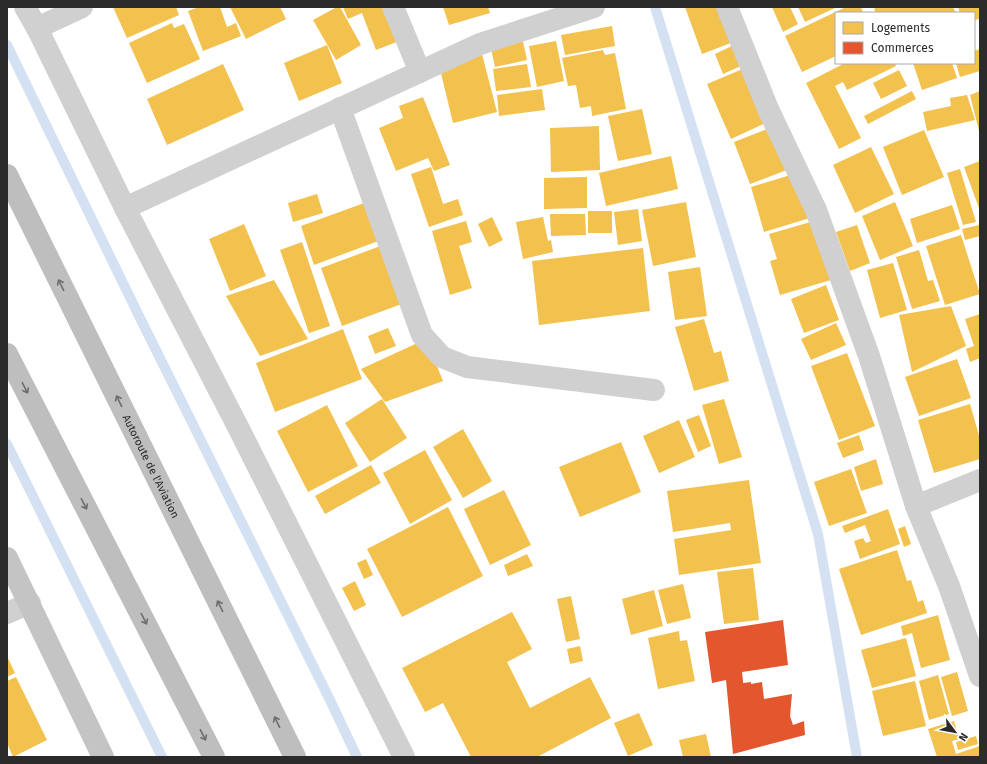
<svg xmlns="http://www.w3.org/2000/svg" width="987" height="764" viewBox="0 0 987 764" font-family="'Fira Sans',sans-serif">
	<rect width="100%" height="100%" fill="#fff"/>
	<g fill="#f2c14e">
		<polygon points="113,7 176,7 179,15 127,38"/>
		<polygon points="199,7 220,7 227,27 236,23 241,36 203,51 188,11"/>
		<polygon points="230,7 280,7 286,19 246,39"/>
		<polygon points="337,7 340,7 361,45 336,60 313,20"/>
		<polygon points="343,7 395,7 407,38 376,50 362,13 348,19"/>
		<polygon points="443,7 488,7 490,13 449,25"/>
		<polygon points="685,7 723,7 736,41 702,54"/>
		<polygon points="772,7 790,7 798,24 783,32"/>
		<polygon points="798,7 837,7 805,22"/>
		<polygon points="846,7 861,7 863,13 836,13 836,56 802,72 785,36"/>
		<polygon points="877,7 953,7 956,13 876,13 874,9"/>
		<polygon points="958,7 980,7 980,19 974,20 974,13 960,13"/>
		<polygon points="172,23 174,28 184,24 200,59 147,83 129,43"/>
		<polygon points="612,26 615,46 565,55 561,35"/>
		<polygon points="522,37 527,60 495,67 490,44"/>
		<polygon points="556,41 564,81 537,87 529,46"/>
		<polygon points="327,45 342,83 299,101 284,63"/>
		<polygon points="734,45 743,65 723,74 715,54"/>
		<polygon points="980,49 980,71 960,77 956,63 974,63 974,51"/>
		<polygon points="603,50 605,55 615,53 626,109 592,116 591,106 580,108 576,85 568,86 562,58"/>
		<polygon points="482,54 497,112 453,123 439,65"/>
		<polygon points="845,63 895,63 896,66 847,90 843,82 835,86 861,138 839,149 806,83"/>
		<polygon points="913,63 952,63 957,78 922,90"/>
		<polygon points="223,64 244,110 167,145 147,99"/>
		<polygon points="527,64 531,87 496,91 493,69"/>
		<polygon points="745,68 768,122 731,139 707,84"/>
		<polygon points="899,70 907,86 881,99 873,83"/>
		<polygon points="542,89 545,110 499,116 497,95"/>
		<polygon points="912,91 916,99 868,124 864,116"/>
		<polygon points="980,91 980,131 979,131 970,95"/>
		<polygon points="967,95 975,120 927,131 923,112 951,106 950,98"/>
		<polygon points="423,97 450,165 434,171 428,158 396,171 379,128 403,118 399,106"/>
		<polygon points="642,109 652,154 618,161 608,116"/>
		<polygon points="599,126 600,170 551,172 550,128"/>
		<polygon points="775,126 792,168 750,184 734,142"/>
		<polygon points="924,130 944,177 902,195 883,147"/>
		<polygon points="871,147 894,194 855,213 833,165"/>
		<polygon points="671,156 678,189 606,206 599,173"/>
		<polygon points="980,161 980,211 964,167"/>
		<polygon points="431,167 443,204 458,199 463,215 429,227 411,174"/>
		<polygon points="960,169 976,222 963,225 947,173"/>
		<polygon points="797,173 810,218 764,232 751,187"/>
		<polygon points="587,177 587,208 544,209 544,178"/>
		<polygon points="317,194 323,213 293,222 288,203"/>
		<polygon points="367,202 381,240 314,265 301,226"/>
		<polygon points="686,202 696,257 653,266 642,210"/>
		<polygon points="895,202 913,246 880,260 862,216"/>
		<polygon points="952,205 960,229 917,243 910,219"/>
		<polygon points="638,209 642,241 618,245 614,212"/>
		<rect x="588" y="211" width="24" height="22"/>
		<polygon points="550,214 585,214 586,235 551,236"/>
		<polygon points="492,217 503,240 489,247 478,224"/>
		<polygon points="543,217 548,241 551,240 553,252 523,259 516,222"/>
		<polygon points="466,221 472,242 459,246 472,288 450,295 432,231"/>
		<polygon points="814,221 831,280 780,295 770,261 777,259 769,234"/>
		<polygon points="244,224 266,276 230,291 209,239"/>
		<polygon points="857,225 870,263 850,271 836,232"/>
		<polygon points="979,225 980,236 965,240 962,229"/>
		<polygon points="961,235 980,294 945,305 926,246"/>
		<polygon points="302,242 330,326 309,333 280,250"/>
		<polygon points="386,244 407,302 342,326 321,268"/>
		<polygon points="643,248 650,311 539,325 532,261"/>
		<polygon points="919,250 928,281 933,280 940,301 912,309 896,257"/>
		<polygon points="893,263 907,310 880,318 867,270"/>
		<polygon points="700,267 707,316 675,320 668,272"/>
		<polygon points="274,280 308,339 260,356 226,296"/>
		<polygon points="826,285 839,320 804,333 791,299"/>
		<polygon points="951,306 966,346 912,372 899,315"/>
		<polygon points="980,314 980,358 970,362 966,349 974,346 965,319"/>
		<polygon points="704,319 714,353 721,351 729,381 694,391 675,327"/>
		<polygon points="836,323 846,345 811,360 801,339"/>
		<polygon points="388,328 396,346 375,354 368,336"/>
		<polygon points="343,329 362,379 275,412 256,363"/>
		<polygon points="426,339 443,381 385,402 361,369"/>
		<polygon points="847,353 875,426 839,440 811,366"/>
		<polygon points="957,359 971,398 919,416 905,377"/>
		<polygon points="382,399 407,438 370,462 345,423"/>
		<polygon points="724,399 742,457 719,464 702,405"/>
		<polygon points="970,404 980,439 980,459 934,473 918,420"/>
		<polygon points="327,405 358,466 308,492 277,431"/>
		<polygon points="699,415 711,446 698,452 686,420"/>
		<polygon points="679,420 695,457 659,473 643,436"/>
		<polygon points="463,429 492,481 463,498 433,447"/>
		<polygon points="859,435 864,450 843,458 837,443"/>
		<polygon points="621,442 641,492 580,517 559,467"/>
		<polygon points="425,450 452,500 410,524 383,473"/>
		<polygon points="876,459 883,484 861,491 854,467"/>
		<polygon points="371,465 381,483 325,514 315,496"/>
		<polygon points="851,469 867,513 829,526 814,482"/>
		<polygon points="749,480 761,563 679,575 674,539 731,530 730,523 673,532 667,491"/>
		<polygon points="504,490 531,545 490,565 464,509"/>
		<polygon points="448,507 483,576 402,617 367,549"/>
		<polygon points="888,509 900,544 860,559 854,541 863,538 866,543 871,541 865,525 845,533 842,526"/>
		<polygon points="905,526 911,544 904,547 898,529"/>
		<polygon points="897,550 907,581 911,580 918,602 923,600 927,613 861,635 839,569"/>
		<polygon points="527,554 533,566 508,576 504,565"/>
		<polygon points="366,559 373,575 364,579 357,563"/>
		<polygon points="753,568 759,620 724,624 717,572"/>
		<polygon points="355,581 366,605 354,611 342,588"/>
		<polygon points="683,584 691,618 667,624 658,590"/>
		<polygon points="654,590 663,626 631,635 622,599"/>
		<polygon points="571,596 580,639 566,642 557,599"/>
		<polygon points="512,612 532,649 507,662 530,708 590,677 611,718 537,757 471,757 443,703 425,712 402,668"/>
		<polygon points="938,615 950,660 921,668 912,633 903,636 901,626"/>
		<polygon points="679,631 680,641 687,640 695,681 658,689 648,638"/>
		<polygon points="906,638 916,676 872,688 861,650"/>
		<polygon points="580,646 583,661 570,664 567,649"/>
		<polygon points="7,656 15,673 7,677"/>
		<polygon points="957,672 968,711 952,716 941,677"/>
		<polygon points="938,675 949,714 929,720 919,681"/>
		<polygon points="16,677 47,740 13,757 7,743 7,681"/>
		<polygon points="915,681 926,726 883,736 872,691"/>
		<polygon points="639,713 653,745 628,756 614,723"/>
		<polygon points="954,721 959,739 952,741 956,754 980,746 980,757 937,757 928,729"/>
		<polygon points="706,734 711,757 683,757 679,740"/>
		<polygon points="976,736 978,744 958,750 956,742"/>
	</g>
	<polygon fill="#e4572e" points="783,620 788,665 742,672 743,681 743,683 751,682 751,684 762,682 764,699 792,694 790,716 793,725 804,721 805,735 733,754 726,680 712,683 705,632"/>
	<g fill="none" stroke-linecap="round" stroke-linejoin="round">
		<g stroke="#d4e1f2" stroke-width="10">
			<polyline points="655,7 818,534 857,757"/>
			<polyline points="7,45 140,318 328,696 357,757"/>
			<polyline points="7,444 162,757"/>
		</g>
		<g stroke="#d0d0d0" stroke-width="22">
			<polyline points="25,7 37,28 125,208 238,427 404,757"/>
			<polyline points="393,7 420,72"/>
			<polyline points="727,7 768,109 816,210 869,356 916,506 949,586 980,676"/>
			<polyline points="37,28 82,7"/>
			<polyline points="340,108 422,335 442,357 467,367 654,390"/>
			<polyline points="125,208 480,44 594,7"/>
			<polyline points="916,506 980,480"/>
			<polyline points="7,613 30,603"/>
		</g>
		<polyline stroke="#c4c4c4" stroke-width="22" points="7,558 103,757"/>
		<g stroke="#bebebe" stroke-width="22">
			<path id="s1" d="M7,175L295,757"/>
			<polyline points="7,354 214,757"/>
		</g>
	</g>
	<defs><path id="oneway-shaft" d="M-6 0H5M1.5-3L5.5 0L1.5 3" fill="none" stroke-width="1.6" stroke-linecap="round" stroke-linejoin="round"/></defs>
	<g stroke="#6d6d6d">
		<use href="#oneway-shaft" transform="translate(61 285) rotate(-116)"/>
		<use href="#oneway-shaft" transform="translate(25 388) rotate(63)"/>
		<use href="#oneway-shaft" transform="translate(119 401) rotate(-116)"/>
		<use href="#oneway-shaft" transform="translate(84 504) rotate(63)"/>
		<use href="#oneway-shaft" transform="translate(220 606) rotate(-116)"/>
		<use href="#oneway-shaft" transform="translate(144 619) rotate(63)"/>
		<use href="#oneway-shaft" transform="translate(277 722) rotate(-116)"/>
		<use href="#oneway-shaft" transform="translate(203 735) rotate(63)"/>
	</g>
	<g text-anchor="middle" stroke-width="4" stroke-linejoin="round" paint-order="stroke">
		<g font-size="11" fill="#2b2b2b" stroke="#fff">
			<text dy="4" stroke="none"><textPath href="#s1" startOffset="325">Autoroute de l'Aviation</textPath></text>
		</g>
	</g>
	<rect width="987" height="764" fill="none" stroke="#2b2b2b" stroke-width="16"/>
	<rect x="835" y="12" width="140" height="52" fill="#ffffff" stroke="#aaaaaa"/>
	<rect x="843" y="22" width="20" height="12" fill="#f2c14e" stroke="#aaaaaa"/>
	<text x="871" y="32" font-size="12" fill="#2b2b2b">Logements</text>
	<rect x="843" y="42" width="20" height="12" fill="#e4572e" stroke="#aaaaaa"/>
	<text x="871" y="52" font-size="12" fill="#2b2b2b">Commerces</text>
	<g transform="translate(955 732) rotate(122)" stroke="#ffffff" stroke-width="3" paint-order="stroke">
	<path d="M0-3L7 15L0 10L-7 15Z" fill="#2b2b2b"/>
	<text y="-6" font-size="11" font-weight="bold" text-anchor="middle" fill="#2b2b2b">N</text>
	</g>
</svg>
